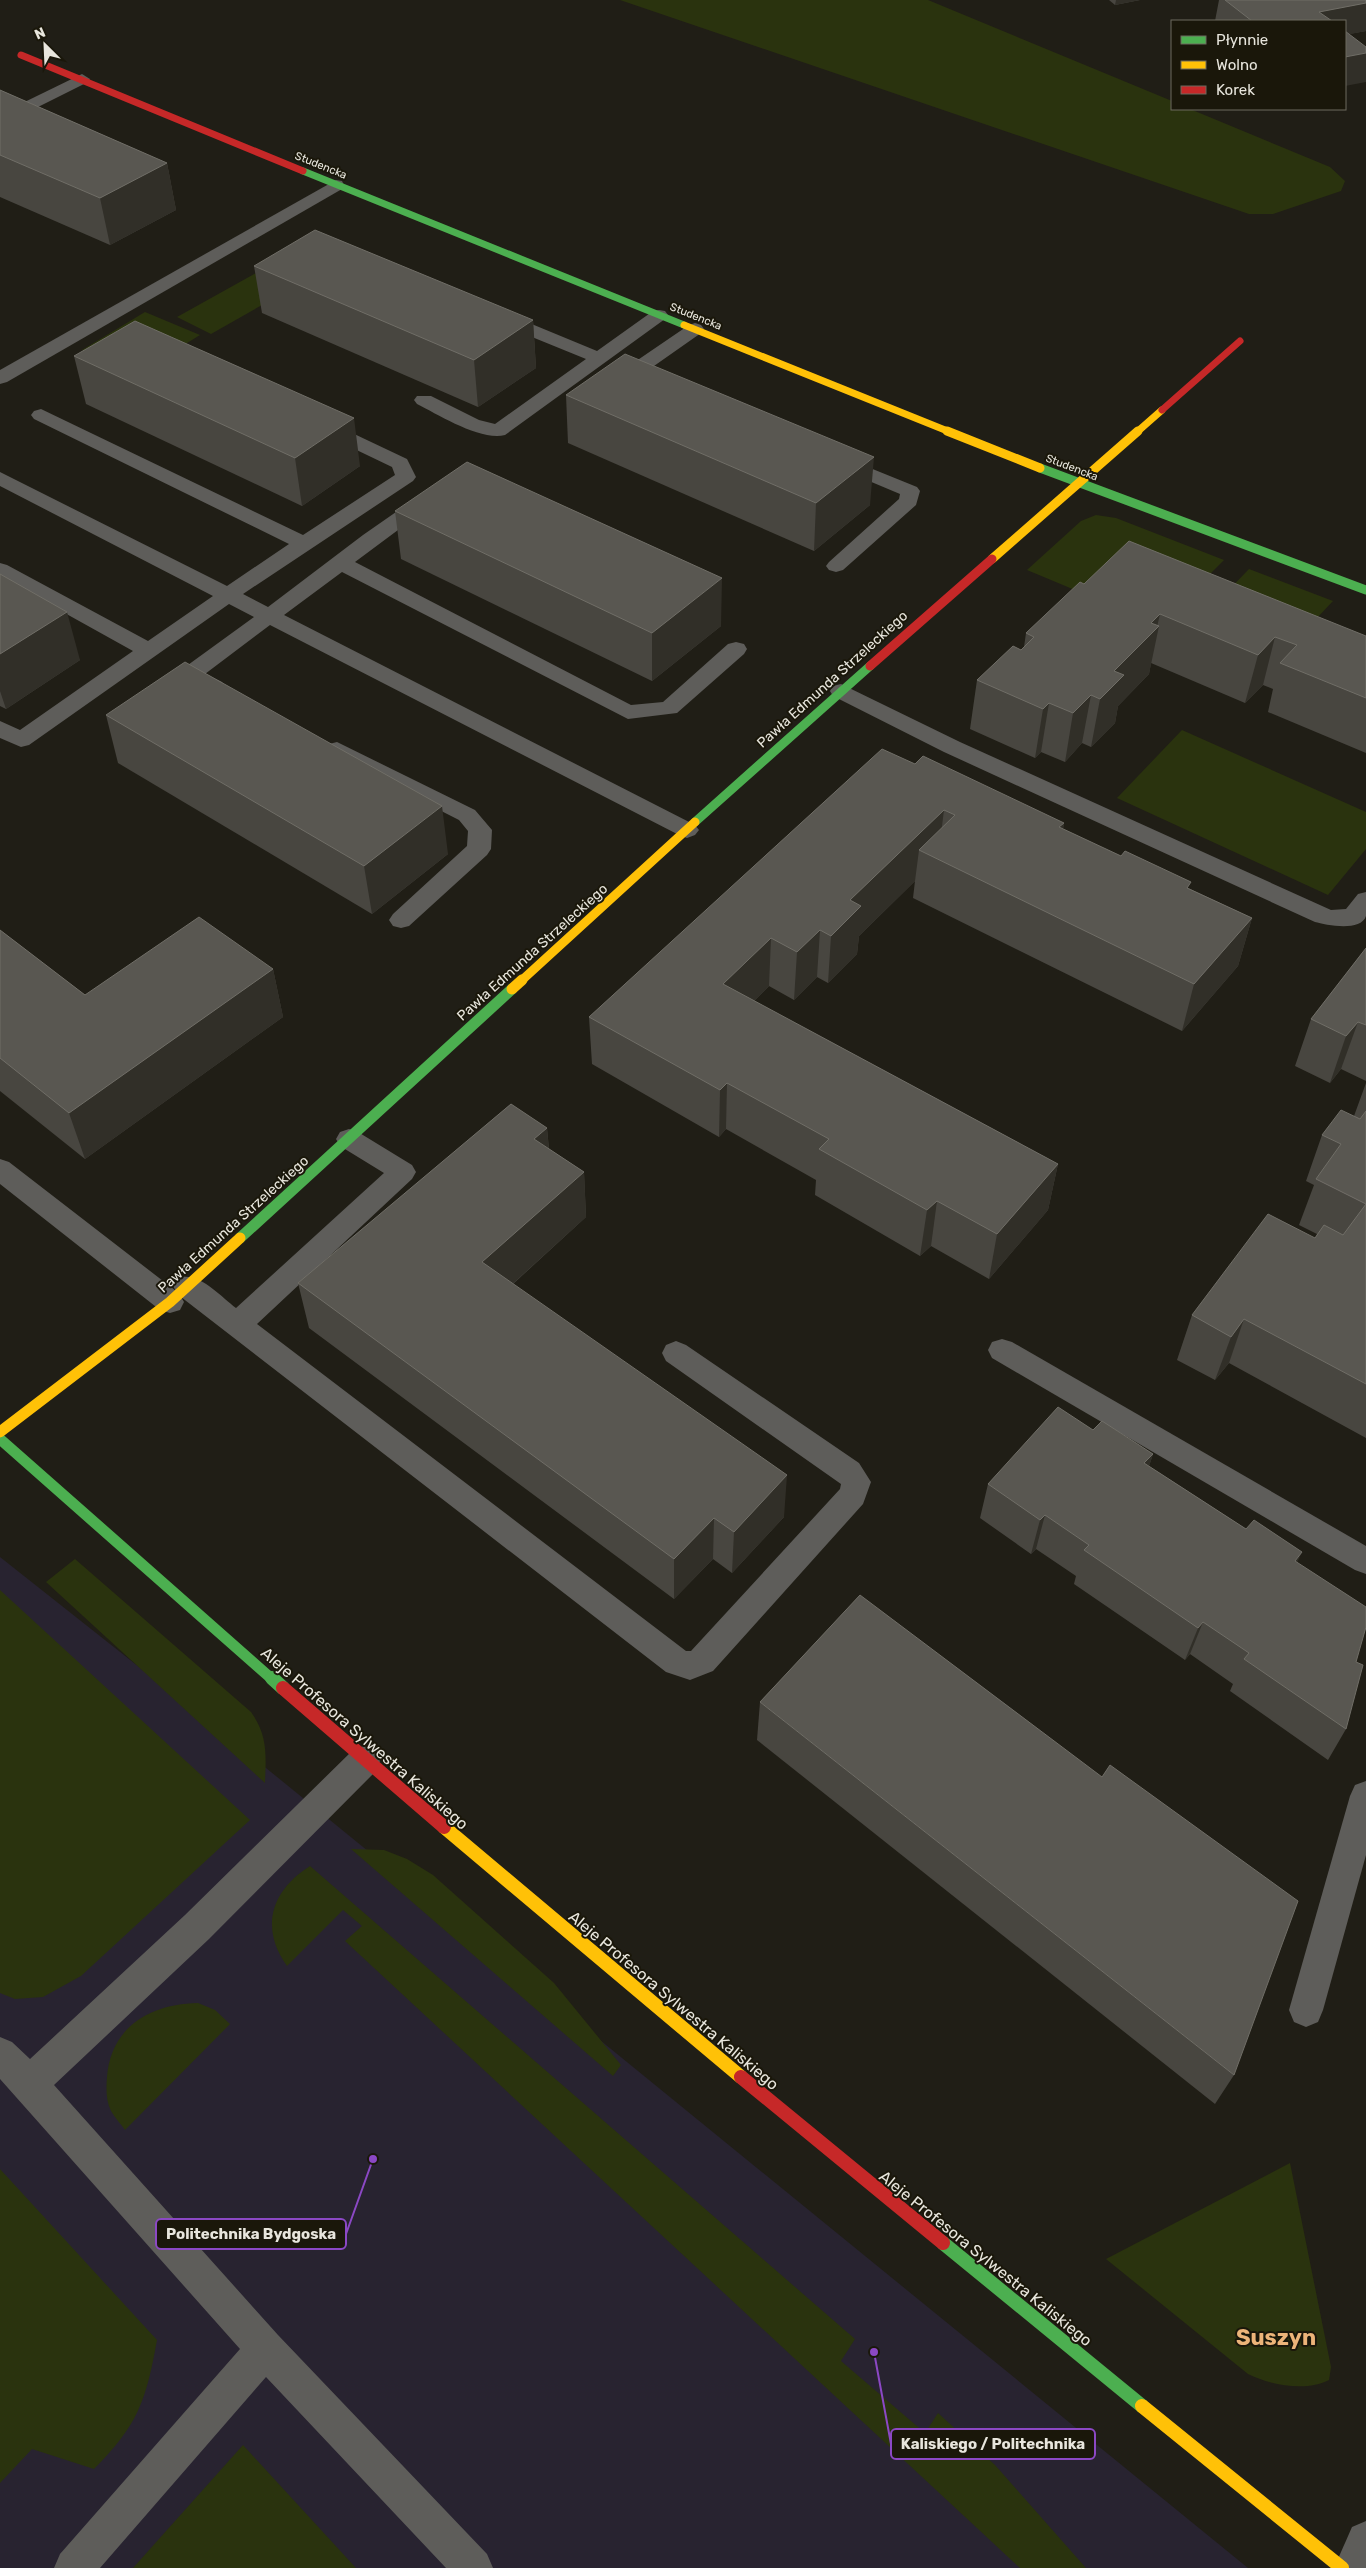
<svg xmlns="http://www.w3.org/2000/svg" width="1366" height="2568" viewBox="0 0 1366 2568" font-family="Rubik,sans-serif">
	<rect width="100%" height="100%" fill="#201e16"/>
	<polygon fill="#282330" points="0,1557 244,1750 1248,2568 0,2568"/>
	<g fill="#2a330e">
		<polygon points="620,0 928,0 1172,101 1172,109 1190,109 1330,167 1345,181 1341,191 1273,214 1249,214"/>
		<polygon points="265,268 299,284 211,334 177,317"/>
		<polygon points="145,312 200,335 137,374 82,350"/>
		<polygon points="1096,515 1116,518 1224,560 1173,611 1106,603 1027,570 1081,521"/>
		<polygon points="1249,569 1333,601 1281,656 1198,622"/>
		<polygon points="1182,730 1366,812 1366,849 1328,895 1117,798"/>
		<path d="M75,1559L251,1712C268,1736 266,1755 265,1783L46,1582Z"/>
		<polygon points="0,1590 250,1820 81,1976 43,1997 15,1999 0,1993"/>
		<polygon points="351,1849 384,1850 407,1859 433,1875 554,1983 621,2065 613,2076"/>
		<path d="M310,1866L855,2339L841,2361L925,2433L938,2413L995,2465L1086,2568H1020L345,1941L362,1926L343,1910L287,1966C259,1927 272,1890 310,1866Z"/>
		<path d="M198,2003L215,2010L230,2024L125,2130C121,2124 115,2118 111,2111C106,2101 106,2089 107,2077C111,2026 151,2004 198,2003Z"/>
		<path d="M1290,2163L1331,2367L1329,2380C1306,2392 1270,2385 1248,2374L1106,2259Z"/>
		<path d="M0,2169L157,2340C146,2401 138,2425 94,2469L32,2449L0,2483Z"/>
		<polygon points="243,2445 356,2568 133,2568"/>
	</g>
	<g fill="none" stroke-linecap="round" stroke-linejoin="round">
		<g fill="#5e5d5a" fill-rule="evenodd">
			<polygon points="82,74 90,79 88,82 8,122 0,123 0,114"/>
			<polygon points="336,180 342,181 344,185 342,189 7,382 0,384 0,370"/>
			<path d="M659,310L665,311L668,315L665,319L505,435C480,441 439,415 417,404L414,400L417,396H431L479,420L495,424L586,359L493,321L490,317L493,313H505L597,351L653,311Z"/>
			<path d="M695,323L701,325L704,329L701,333L644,373L655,381L653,385C643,388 627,383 621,374L623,370L689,325Z"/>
			<path d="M41,409L303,535L395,475L392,467L317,431L314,427L317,423H331L407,459L416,477L413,481L243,594L268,607L363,535L419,496H433L436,500L433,504L355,562L631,705L663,702L728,644L736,642L744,644L747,649L744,654L677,713L628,719L342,572L284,615L695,825L699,830L695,835L687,838L679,835L270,625L205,674L222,682L225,687L222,692C209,695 186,686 178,675L181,670L254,617L229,604L29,745L21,747L0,738V721L20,730L133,651L0,577V563L7,565L148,641L213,596L0,486V472L227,586L289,544L34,419L31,415L34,411Z"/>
			<polygon points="838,455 917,487 920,491 916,505 843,570 836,572 829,570 826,566 829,562 899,499 900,494 831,465 828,461 831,457"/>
			<path d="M841,684L960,742L1331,910L1346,909L1358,894L1366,892C1366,899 1366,909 1366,916C1361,932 1326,925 1315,922L944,752L833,696L830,691L833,686Z"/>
			<polygon points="337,742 475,810 492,830 491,849 487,855 409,926 401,928 393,926 389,920 393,914 467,846 468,831 459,820 329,754 326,749 329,744"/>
			<path d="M349,1129L358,1132L412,1165L416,1172L412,1179L257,1324L686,1651H691L840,1489L841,1484L666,1361L662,1353L666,1345L676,1341L686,1345L859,1463L871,1482L863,1504L713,1671L690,1680L666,1672L181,1297L184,1302L180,1310L170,1313L160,1310L0,1184V1159L9,1162L176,1291L173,1286L177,1278C199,1271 220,1296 236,1308L384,1173L340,1146L336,1139L340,1132Z"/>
			<polygon points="1002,1339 1012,1342 1366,1546 1366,1574 1355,1570 992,1358 988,1350 992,1342"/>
			<polygon points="364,1746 375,1750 380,1761 375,1772 209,1939 54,2085 278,2335 487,2554 493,2568 446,2568 266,2377 100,2568 54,2568 60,2554 240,2349 0,2079 0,2037 12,2042 30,2059 185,1915 353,1750"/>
			<polygon points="1366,1781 1366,1855 1323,2010 1318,2022 1306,2027 1294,2022 1289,2010 1350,1796 1355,1785"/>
		</g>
		<polygon fill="#5e5d5a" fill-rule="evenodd" points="1366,2521 1366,2568 1334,2568 1352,2527"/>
		<polyline stroke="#4caf50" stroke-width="7" points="303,171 684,325"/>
		<g stroke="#4caf50" stroke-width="9">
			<polyline points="1040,468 1366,590"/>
			<polyline points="695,822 870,666"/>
		</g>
		<g stroke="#4caf50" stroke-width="11">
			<polyline points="240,1238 512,989"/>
			<polyline points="0,1439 273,1680"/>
		</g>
		<g stroke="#4caf50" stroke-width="14">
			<polyline points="272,1678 283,1688"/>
			<polyline points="943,2243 1142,2406"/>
		</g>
		<g stroke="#ffc107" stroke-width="7">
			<polyline points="684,325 950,432"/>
			<polyline points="1137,432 1162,410"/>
		</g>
		<g stroke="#ffc107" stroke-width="9">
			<polyline points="947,431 1040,468"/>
			<polyline points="992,559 1138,431"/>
			<polyline points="521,981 695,822"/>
		</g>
		<g stroke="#ffc107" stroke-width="11">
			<polyline points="512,989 522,980"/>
			<polyline points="0,1432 170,1302 240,1238"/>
		</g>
		<g stroke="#ffc107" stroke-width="14">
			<polyline points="444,1827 741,2077"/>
			<polyline points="1142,2406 1342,2568"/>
		</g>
		<g stroke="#c62828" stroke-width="7">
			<polyline points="21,55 303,171"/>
			<polyline points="1162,410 1240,341"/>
		</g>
		<polyline stroke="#c62828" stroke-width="9" points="870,666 992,559"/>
		<g stroke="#c62828" stroke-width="14">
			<polyline points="283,1688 444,1827"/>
			<polyline points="741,2077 943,2243"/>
		</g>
	</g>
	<g fill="#484640">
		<polygon points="1109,0 1140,0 1115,5"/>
		<polygon points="1219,0 1366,0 1366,31 1349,34 1366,82 1345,21 1215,21"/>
		<polygon points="0,90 167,163 176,210 110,245 0,197"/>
		<polygon points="254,266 533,320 536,368 478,407 262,313"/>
		<polygon points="74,356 360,466 302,506 86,404"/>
		<polygon points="566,395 870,505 814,551 568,443"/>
		<polygon points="395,511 721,626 652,681 401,559"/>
		<polygon points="0,574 80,660 6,709 0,706"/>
		<polygon points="1084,584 1366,636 1366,753 1268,712 1273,689 1263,685 1245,703 1151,663 1149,674 1118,706 1115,723 1091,747 1082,743 1065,762 1041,752 1035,758 970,729 977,680 1021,650 1024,647 1026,633"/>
		<polygon points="106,715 448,854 372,914 118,763"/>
		<polygon points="915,764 1064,823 1063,829 1252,918 1238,966 1182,1031 913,898 915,881 859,936 857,954 828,983 817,977 794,1000 769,986 754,1001 1058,1164 1048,1210 989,1279 931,1246 920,1256 815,1195 816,1180 726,1129 719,1137 592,1064 589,1017"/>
		<polygon points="0,930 85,995 273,969 283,1017 85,1159 0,1091"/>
		<polygon points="1366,948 1366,1081 1341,1069 1330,1083 1295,1066 1311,1019"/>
		<polygon points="1366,1083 1366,1438 1229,1363 1215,1380 1177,1360 1192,1315 1315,1238 1317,1234 1299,1225 1314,1185 1306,1181 1322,1135 1354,1116"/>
		<polygon points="547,1128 549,1149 584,1172 586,1217 513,1284 784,1517 732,1573 713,1559 674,1599 309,1328 298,1283"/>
		<polygon points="1093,1430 1153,1454 1149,1466 1297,1562 1356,1662 1346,1729 1328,1760 1230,1691 1233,1684 1190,1654 1185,1660 1074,1584 1076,1576 1036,1549 1031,1554 980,1518 988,1484"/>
		<polygon points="760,1702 1234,2075 1215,2104 757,1740"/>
	</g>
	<g fill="#312f28">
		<polygon points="1116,0 1140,0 1115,5"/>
		<polygon points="1366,3 1366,31 1345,35 1345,21 1316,21 1319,12"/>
		<polygon points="1366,53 1366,82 1345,86 1345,57"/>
		<polygon points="167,163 176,210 110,245 100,198"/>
		<polygon points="533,320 536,368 478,407 474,360"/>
		<polygon points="354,418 360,466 302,506 295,458"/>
		<polygon points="874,457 870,505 814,551 816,503"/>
		<polygon points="722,578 721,626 652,681 652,633"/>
		<polygon points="67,612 80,660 6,709 0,691 0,654"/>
		<polygon points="1160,614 1157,627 1159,626 1149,674 1118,706 1115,723 1091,747 1100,699 1114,671 1151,623"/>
		<polygon points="1275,637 1263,685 1245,703 1258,655"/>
		<polygon points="1091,695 1082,743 1065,762 1073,713"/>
		<polygon points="1049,703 1041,752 1035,758 1043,709"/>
		<polygon points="442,806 448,854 372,914 364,866"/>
		<polygon points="944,810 938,858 919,850 915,881 859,936 857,954 828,983 831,936 850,900"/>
		<polygon points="1064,823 1056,871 1059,827"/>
		<polygon points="1252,918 1238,966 1182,1031 1194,984"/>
		<polygon points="820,930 817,977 794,1000 797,952"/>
		<polygon points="771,938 769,986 722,1032 723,984"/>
		<polygon points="273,969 283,1017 85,1159 69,1113"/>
		<polygon points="1358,1022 1341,1069 1330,1083 1346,1036"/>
		<polygon points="727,1083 726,1129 719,1137 720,1090"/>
		<polygon points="547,1128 551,1174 534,1139"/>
		<polygon points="1058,1164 1048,1210 989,1279 997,1234"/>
		<polygon points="584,1172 586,1217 487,1307 482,1262"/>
		<polygon points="937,1201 931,1246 920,1256 927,1210"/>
		<polygon points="1244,1319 1229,1363 1215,1380 1231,1337"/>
		<polygon points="1153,1454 1142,1488 1144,1463"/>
		<polygon points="787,1475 784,1517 732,1573 734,1532"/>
		<polygon points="1045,1515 1036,1549 1031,1554 1040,1520"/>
		<polygon points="714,1518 713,1559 674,1599 674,1559"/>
		<polygon points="1302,1552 1287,1585 1295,1561"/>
		<polygon points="1203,1622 1190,1654 1185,1660 1198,1628"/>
	</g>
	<g fill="#595751" stroke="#706e67">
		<polygon points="1225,0 1366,0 1366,3 1319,12 1332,21 1252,21"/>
		<polygon points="1345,31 1366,47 1366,53 1345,57"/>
		<polygon points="0,90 167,163 100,198 0,155"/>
		<polygon points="315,230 533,320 474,360 254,266"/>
		<polygon points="135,321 354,418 295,458 74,356"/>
		<polygon points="625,354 874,457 816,503 566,395"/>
		<polygon points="467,462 722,578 652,633 395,511"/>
		<polygon points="1129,541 1366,636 1366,698 1280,663 1297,645 1275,637 1258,655 1160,614 1151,623 1159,626 1114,671 1124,675 1100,699 1091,695 1073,713 1049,703 1043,709 977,680 1013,646 1021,650 1034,637 1026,633 1080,582 1084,584"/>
		<polygon points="0,574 67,612 0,654"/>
		<polygon points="185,662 442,806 364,866 106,715"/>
		<polygon points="882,749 915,764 923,756 1064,823 1059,827 1121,856 1125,851 1191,882 1187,888 1252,918 1194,984 919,850 955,815 944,810 850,900 861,906 831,936 820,930 797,952 771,938 723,984 1058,1164 997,1234 937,1201 927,1210 819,1149 829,1139 727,1083 720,1090 589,1017"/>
		<polygon points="199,917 273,969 69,1113 0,1058 0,930 85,995"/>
		<polygon points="1366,948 1366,1025 1358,1022 1346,1036 1311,1019"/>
		<polygon points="511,1104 547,1128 534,1139 584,1172 482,1262 787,1475 734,1532 714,1518 674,1559 298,1283"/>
		<polygon points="1341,1110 1360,1119 1366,1111 1366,1384 1244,1319 1231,1337 1192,1315 1268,1214 1315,1238 1324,1225 1343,1235 1366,1204 1316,1179 1341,1144 1322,1135"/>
		<polygon points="1058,1407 1093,1430 1102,1421 1153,1454 1144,1463 1246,1529 1254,1520 1302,1552 1295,1561 1366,1607 1366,1627 1356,1662 1363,1665 1346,1729 1244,1659 1249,1653 1203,1622 1198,1628 1084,1550 1089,1545 1045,1515 1040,1520 988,1484"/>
		<polygon points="860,1595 1102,1777 1110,1765 1298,1901 1234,2075 760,1702"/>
	</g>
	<g text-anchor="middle" stroke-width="4" stroke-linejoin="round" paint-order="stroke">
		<g font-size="11" fill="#e8e6dd" stroke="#1a170a">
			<text transform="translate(321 165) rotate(22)" y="4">Studencka</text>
			<text transform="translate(696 316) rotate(22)" y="4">Studencka</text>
			<text transform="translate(1072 467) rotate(21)" y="4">Studencka</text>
		</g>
		<g font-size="14" fill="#e8e6dd" stroke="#1a170a">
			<text transform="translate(832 679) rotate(-42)" y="5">Pawła Edmunda Strzeleckiego</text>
			<text transform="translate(532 952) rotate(-42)" y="5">Pawła Edmunda Strzeleckiego</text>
			<text transform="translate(233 1224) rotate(-42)" y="5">Pawła Edmunda Strzeleckiego</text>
		</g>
		<g font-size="16" fill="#e8e6dd" stroke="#1a170a">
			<text transform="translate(365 1738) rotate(41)" y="6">Aleje Profesora Sylwestra Kaliskiego</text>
			<text transform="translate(674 2000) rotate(40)" y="6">Aleje Profesora Sylwestra Kaliskiego</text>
			<text transform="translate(986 2258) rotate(39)" y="6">Aleje Profesora Sylwestra Kaliskiego</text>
		</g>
		<g font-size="22" font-weight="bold" fill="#ecb479" stroke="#1a170a">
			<text x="1276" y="2345">Suszyn</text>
		</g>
	</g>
	<path fill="none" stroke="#8b48c4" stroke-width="2" d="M373 2159L346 2234M874 2352L891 2444"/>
	<g fill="#8b48c4" stroke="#1a170a" stroke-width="2">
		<circle cx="373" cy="2159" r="5"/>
		<circle cx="874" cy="2352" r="5"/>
	</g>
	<g fill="#1a170a" stroke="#8b48c4" stroke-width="2">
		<rect x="156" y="2219" width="190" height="30" rx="5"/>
		<rect x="891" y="2429" width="204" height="30" rx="5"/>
	</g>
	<g font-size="15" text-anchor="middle" font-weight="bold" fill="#e8e6dd">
		<text x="251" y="2239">Politechnika Bydgoska</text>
		<text x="993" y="2449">Kaliskiego / Politechnika</text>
	</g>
	<rect x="1171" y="20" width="175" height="90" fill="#1a170a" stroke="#6c6a5e"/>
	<rect x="1181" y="36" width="25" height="8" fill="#4caf50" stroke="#6c6a5e"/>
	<text x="1216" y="45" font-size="15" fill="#e8e6dd">Płynnie</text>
	<rect x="1181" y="61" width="25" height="8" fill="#ffc107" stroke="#6c6a5e"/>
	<text x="1216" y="70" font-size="15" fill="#e8e6dd">Wolno</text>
	<rect x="1181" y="86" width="25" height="8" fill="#c62828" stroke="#6c6a5e"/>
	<text x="1216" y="95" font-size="15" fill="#e8e6dd">Korek</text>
	<g transform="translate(45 45) rotate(336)" stroke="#1a170a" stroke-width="4" paint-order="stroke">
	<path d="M0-4L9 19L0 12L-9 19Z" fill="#e8e6dd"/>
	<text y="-8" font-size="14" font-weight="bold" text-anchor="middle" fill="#e8e6dd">N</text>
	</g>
</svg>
